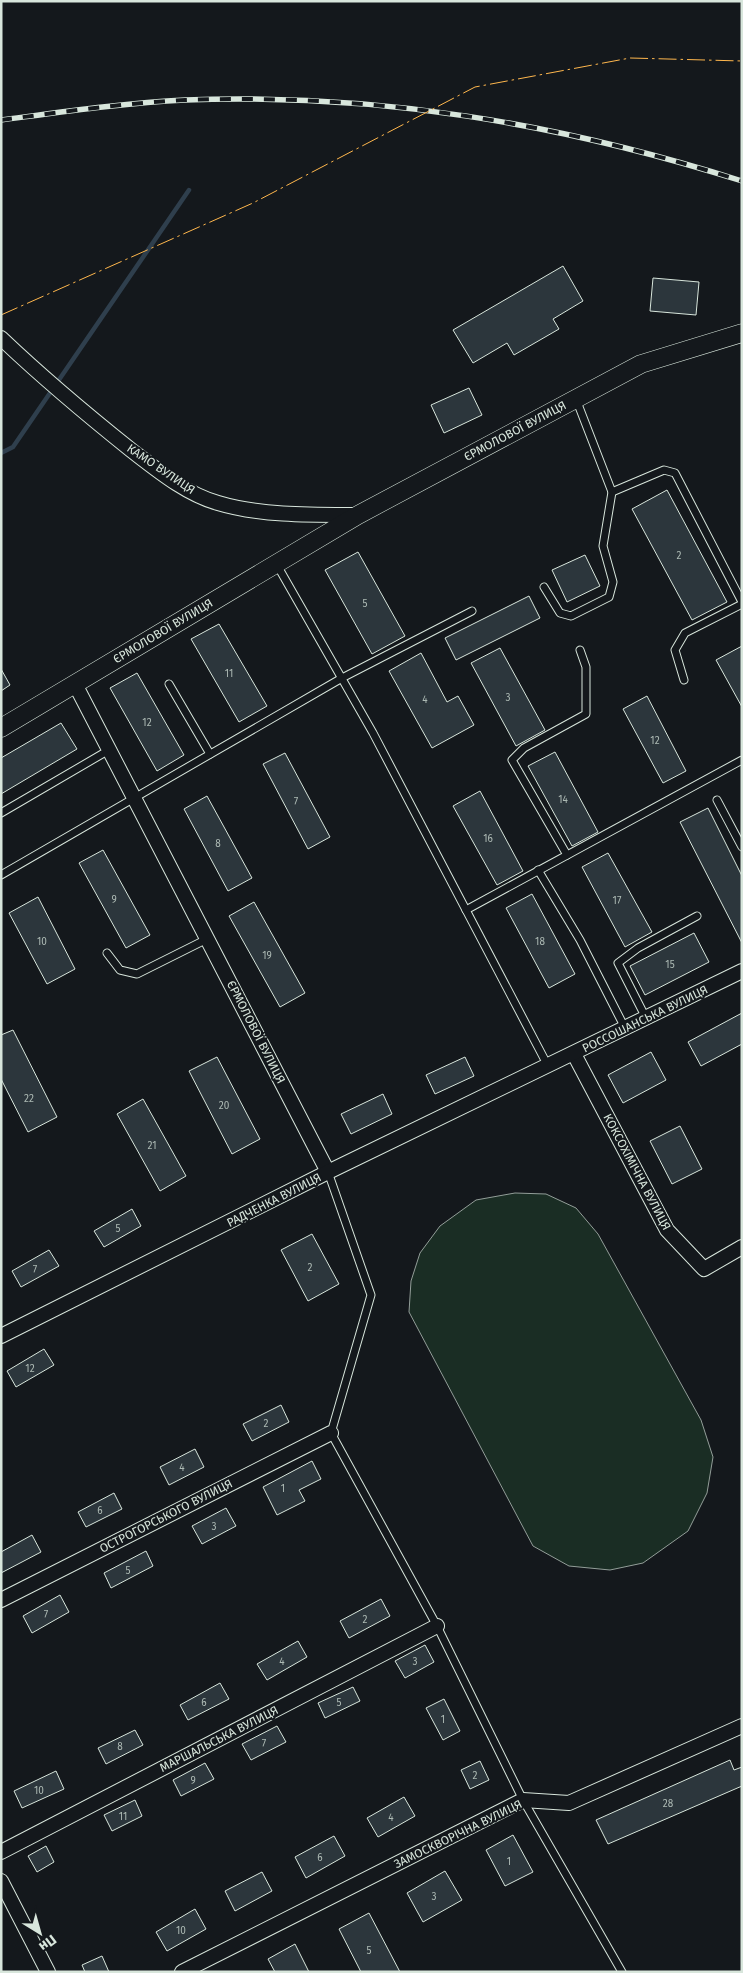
<svg xmlns="http://www.w3.org/2000/svg" width="743" height="1973" viewBox="0 0 743 1973" font-family="'Fira Sans',sans-serif">
	<rect width="100%" height="100%" fill="#14181c"/>
	<polygon fill="#1a2d24" stroke="#939e99" points="515,1193 546,1194 576,1208 598,1234 701,1420 713,1457 707,1493 688,1531 643,1563 610,1570 569,1566 533,1546 409,1312 411,1281 420,1253 440,1226 476,1200"/>
	<g fill="none" stroke-linecap="round" stroke-linejoin="round">
		<polyline stroke="#2f3f4d" stroke-width="4.5" points="1,453 13,447 189,190"/>
	</g>
	<g fill="#2c363c" stroke="#d8e6dc">
		<polygon points="563,266 583,301 553,319 559,329 514,355 507,343 473,363 453,330"/>
		<polygon points="653,278 699,282 696,315 650,311"/>
		<polygon points="469,388 482,415 444,433 431,405"/>
		<polygon points="667,490 727,602 692,620 632,509"/>
		<polygon points="358,552 405,636 372,654 325,570"/>
		<polygon points="585,555 600,586 567,602 552,570"/>
		<polygon points="529,596 540,618 456,660 445,638"/>
		<polygon points="219,624 267,706 239,722 191,639"/>
		<polygon points="742,646 742,707 716,660"/>
		<polygon points="500,648 545,730 516,746 471,663"/>
		<polygon points="421,653 447,702 458,696 474,725 432,748 389,671"/>
		<polygon points="1,669 10,685 1,691"/>
		<polygon points="137,673 184,755 157,771 110,688"/>
		<polygon points="647,696 686,771 663,783 623,709"/>
		<polygon points="61,723 77,749 1,794 1,758"/>
		<polygon points="555,752 598,832 572,846 528,766"/>
		<polygon points="285,753 330,837 308,849 263,764"/>
		<polygon points="480,791 523,871 497,885 453,806"/>
		<polygon points="207,796 252,878 228,891 184,809"/>
		<polygon points="708,808 742,876 742,943 680,822"/>
		<polygon points="103,850 150,935 126,948 79,863"/>
		<polygon points="608,853 652,932 625,947 582,867"/>
		<polygon points="532,894 575,974 549,988 506,908"/>
		<polygon points="38,897 75,969 47,984 9,913"/>
		<polygon points="254,902 305,993 280,1007 229,916"/>
		<polygon points="694,933 709,962 645,995 630,966"/>
		<polygon points="742,1013 742,1044 701,1066 688,1042"/>
		<polygon points="13,1030 57,1117 28,1132 1,1079 1,1035"/>
		<polygon points="651,1052 666,1080 623,1103 608,1075"/>
		<polygon points="217,1057 260,1139 232,1154 189,1071"/>
		<polygon points="465,1057 474,1076 435,1094 426,1075"/>
		<polygon points="383,1094 392,1114 351,1134 341,1114"/>
		<polygon points="143,1099 186,1176 160,1191 117,1114"/>
		<polygon points="680,1126 702,1169 672,1184 650,1141"/>
		<polygon points="132,1209 141,1226 104,1247 94,1231"/>
		<polygon points="312,1234 339,1284 308,1301 281,1250"/>
		<polygon points="49,1250 59,1266 21,1287 12,1271"/>
		<polygon points="44,1349 54,1365 16,1387 7,1371"/>
		<polygon points="281,1405 289,1422 252,1441 243,1424"/>
		<polygon points="195,1449 204,1467 169,1485 160,1467"/>
		<polygon points="312,1461 321,1479 299,1490 305,1501 277,1515 263,1487"/>
		<polygon points="114,1493 122,1509 86,1527 78,1512"/>
		<polygon points="226,1508 236,1526 202,1544 192,1526"/>
		<polygon points="32,1535 41,1552 1,1573 1,1552"/>
		<polygon points="146,1551 153,1566 111,1588 104,1573"/>
		<polygon points="60,1595 69,1612 32,1633 23,1616"/>
		<polygon points="381,1599 390,1616 349,1638 340,1621"/>
		<polygon points="298,1641 307,1657 267,1680 257,1664"/>
		<polygon points="425,1645 434,1662 405,1678 395,1661"/>
		<polygon points="220,1683 229,1699 188,1720 180,1705"/>
		<polygon points="353,1687 360,1701 325,1718 318,1703"/>
		<polygon points="444,1699 460,1731 443,1740 426,1708"/>
		<polygon points="277,1726 286,1742 251,1760 242,1744"/>
		<polygon points="135,1730 143,1745 106,1764 98,1748"/>
		<polygon points="730,1760 734,1770 742,1767 742,1786 608,1844 596,1820"/>
		<polygon points="480,1761 489,1780 470,1789 461,1770"/>
		<polygon points="205,1763 214,1779 181,1796 173,1780"/>
		<polygon points="56,1771 64,1789 22,1808 14,1791"/>
		<polygon points="404,1797 415,1816 378,1837 367,1818"/>
		<polygon points="135,1800 142,1816 112,1831 104,1815"/>
		<polygon points="513,1835 533,1872 505,1886 486,1850"/>
		<polygon points="334,1836 345,1856 306,1878 295,1857"/>
		<polygon points="46,1846 54,1862 37,1872 28,1856"/>
		<polygon points="445,1871 462,1900 423,1922 407,1893"/>
		<polygon points="262,1872 272,1891 235,1911 225,1891"/>
		<polygon points="195,1909 206,1929 167,1951 156,1932"/>
		<polygon points="369,1913 400,1972 361,1972 339,1929"/>
		<polygon points="295,1944 309,1972 275,1972 268,1959"/>
		<polygon points="102,1956 109,1972 85,1972 82,1965"/>
	</g>
	<g fill="none" stroke-linecap="round" stroke-linejoin="round">
		<g stroke="#d8e6dc" stroke-width="9">
			<g id="service">
				<polyline points="612,492 664,470 675,473 742,602"/>
				<polyline points="277,565 373,733 548,1066"/>
				<polyline points="544,587 560,613 571,616 609,597 613,582 603,546 612,492 576,399"/>
				<polyline points="684,680 675,650 685,633 742,604"/>
				<polyline points="169,684 210,754"/>
				<polyline points="717,800 742,847"/>
				<polyline points="1,813 109,750"/>
				<polyline points="567,855 512,760 524,748 586,714 586,667 580,650"/>
				<polyline points="538,870 580,940 625,1028"/>
				<polyline points="1,875 342,678 472,611"/>
				<polyline points="466,910 742,760"/>
				<polyline points="107,953 120,970 137,974 207,939"/>
				<polyline points="646,1018 618,963 638,948 697,916"/>
				<polyline points="328,1172 371,1295 331,1433 437,1626 523,1800 622,1972"/>
			</g>
		</g>
		<g stroke="#d8e6dc" stroke-width="16">
			<g id="minor">
				<path d="M1,338C43,378 86,414 131,450C157,470 186,494 218,503C261,516 314,515 358,515"/>
				<polyline points="75,684 328,1172"/>
				<polyline points="574,1054 667,1230 704,1269 742,1247"/>
				<polyline points="1,1336 328,1172 742,971"/>
				<polyline points="1,1600 331,1433"/>
				<polyline points="1,1852 437,1626"/>
				<polyline points="1,1881 48,1972"/>
				<polyline points="182,1972 523,1800 569,1803 742,1726"/>
			</g>
		</g>
		<g stroke="#d8e6dc" stroke-width="19">
			<polyline id="tertiary" points="1,728 358,515 641,364 742,333"/>
		</g>
		<use href="#service" stroke="#14181c" stroke-width="7"/>
		<use href="#minor" stroke="#14181c" stroke-width="14"/>
		<use href="#tertiary" stroke="#14181c" stroke-width="18"/>
		<g stroke="#d8e6dc" stroke-width="5.5">
			<path id="rail" d="M1,120C62,112 124,103 185,100C378,93 558,123 742,181"/>
		</g>
		<use href="#rail" stroke="#14181c" stroke-width="4" stroke-dasharray="11" stroke-linecap="butt"/>
		<polyline stroke="#ffb74d" stroke-width="1" stroke-dasharray="18 4 2.5 4" stroke-linecap="butt" points="1,315 253,203 475,87 630,58 742,61"/>
	</g>
	<g text-anchor="middle" stroke-width="4" stroke-linejoin="round" paint-order="stroke">
		<g font-size="10" fill="#adbab4">
			<text x="679" y="559">2</text>
			<text x="365" y="607">5</text>
			<text x="229" y="677">11</text>
			<text x="508" y="701">3</text>
			<text x="425" y="703">4</text>
			<text x="147" y="726">12</text>
			<text x="655" y="744">12</text>
			<text x="563" y="803">14</text>
			<text x="296" y="805">7</text>
			<text x="488" y="842">16</text>
			<text x="218" y="847">8</text>
			<text x="114" y="903">9</text>
			<text x="617" y="904">17</text>
			<text x="42" y="945">10</text>
			<text x="540" y="945">18</text>
			<text x="267" y="959">19</text>
			<text x="670" y="968">15</text>
			<text x="29" y="1102">22</text>
			<text x="224" y="1109">20</text>
			<text x="152" y="1149">21</text>
			<text x="118" y="1232">5</text>
			<text x="310" y="1271">2</text>
			<text x="35" y="1273">7</text>
			<text x="30" y="1372">12</text>
			<text x="266" y="1427">2</text>
			<text x="182" y="1471">4</text>
			<text x="283" y="1492">1</text>
			<text x="100" y="1514">6</text>
			<text x="214" y="1530">3</text>
			<text x="128" y="1574">5</text>
			<text x="46" y="1618">7</text>
			<text x="365" y="1623">2</text>
			<text x="282" y="1665">4</text>
			<text x="415" y="1665">3</text>
			<text x="204" y="1706">6</text>
			<text x="339" y="1706">5</text>
			<text x="443" y="1723">1</text>
			<text x="264" y="1747">7</text>
			<text x="120" y="1750">8</text>
			<text x="475" y="1779">2</text>
			<text x="193" y="1784">9</text>
			<text x="39" y="1794">10</text>
			<text x="668" y="1807">28</text>
			<text x="123" y="1820">11</text>
			<text x="391" y="1821">4</text>
			<text x="320" y="1861">6</text>
			<text x="509" y="1865">1</text>
			<text x="434" y="1900">3</text>
			<text x="181" y="1934">10</text>
			<text x="369" y="1954">5</text>
		</g>
		<g font-size="12" fill="#d8e6dc" stroke="#14181c">
			<text transform="translate(515 431) rotate(-28)" y="4">ЄРМОЛОВОЇ ВУЛИЦЯ</text>
			<text transform="translate(161 469) rotate(34)" y="4">КАМО ВУЛИЦЯ</text>
			<text transform="translate(163 631) rotate(-31)" y="4">ЄРМОЛОВОЇ ВУЛИЦЯ</text>
			<text transform="translate(645 1019) rotate(-26)" y="4">РОССОШАНСЬКА ВУЛИЦЯ</text>
			<text transform="translate(256 1032) rotate(63)" y="4">ЄРМОЛОВОЇ ВУЛИЦЯ</text>
			<text transform="translate(637 1172) rotate(62)" y="4">КОКСОХІМІЧНА ВУЛИЦЯ</text>
			<text transform="translate(274 1200) rotate(-27)" y="4">РАДЧЕНКА ВУЛИЦЯ</text>
			<text transform="translate(166 1516) rotate(-27)" y="4">ОСТРОГОРСЬКОГО ВУЛИЦЯ</text>
			<text transform="translate(219 1739) rotate(-27)" y="4">МАРШАЛЬСЬКА ВУЛИЦЯ</text>
			<text transform="translate(458 1834) rotate(-26)" y="4">ЗАМОСКВОРІЧНА ВУЛИЦЯ</text>
		</g>
	</g>
	<rect width="743" height="1973" fill="none" stroke="#d8e6dc" stroke-width="5"/>
	<g transform="translate(40 1933) rotate(143)" stroke="#14181c" stroke-width="4" paint-order="stroke">
	<path d="M0-4L9 19L0 12L-9 19Z" fill="#d8e6dc"/>
	<text y="-8" font-size="14" font-weight="bold" text-anchor="middle" fill="#d8e6dc">Пн</text>
	</g>
</svg>
